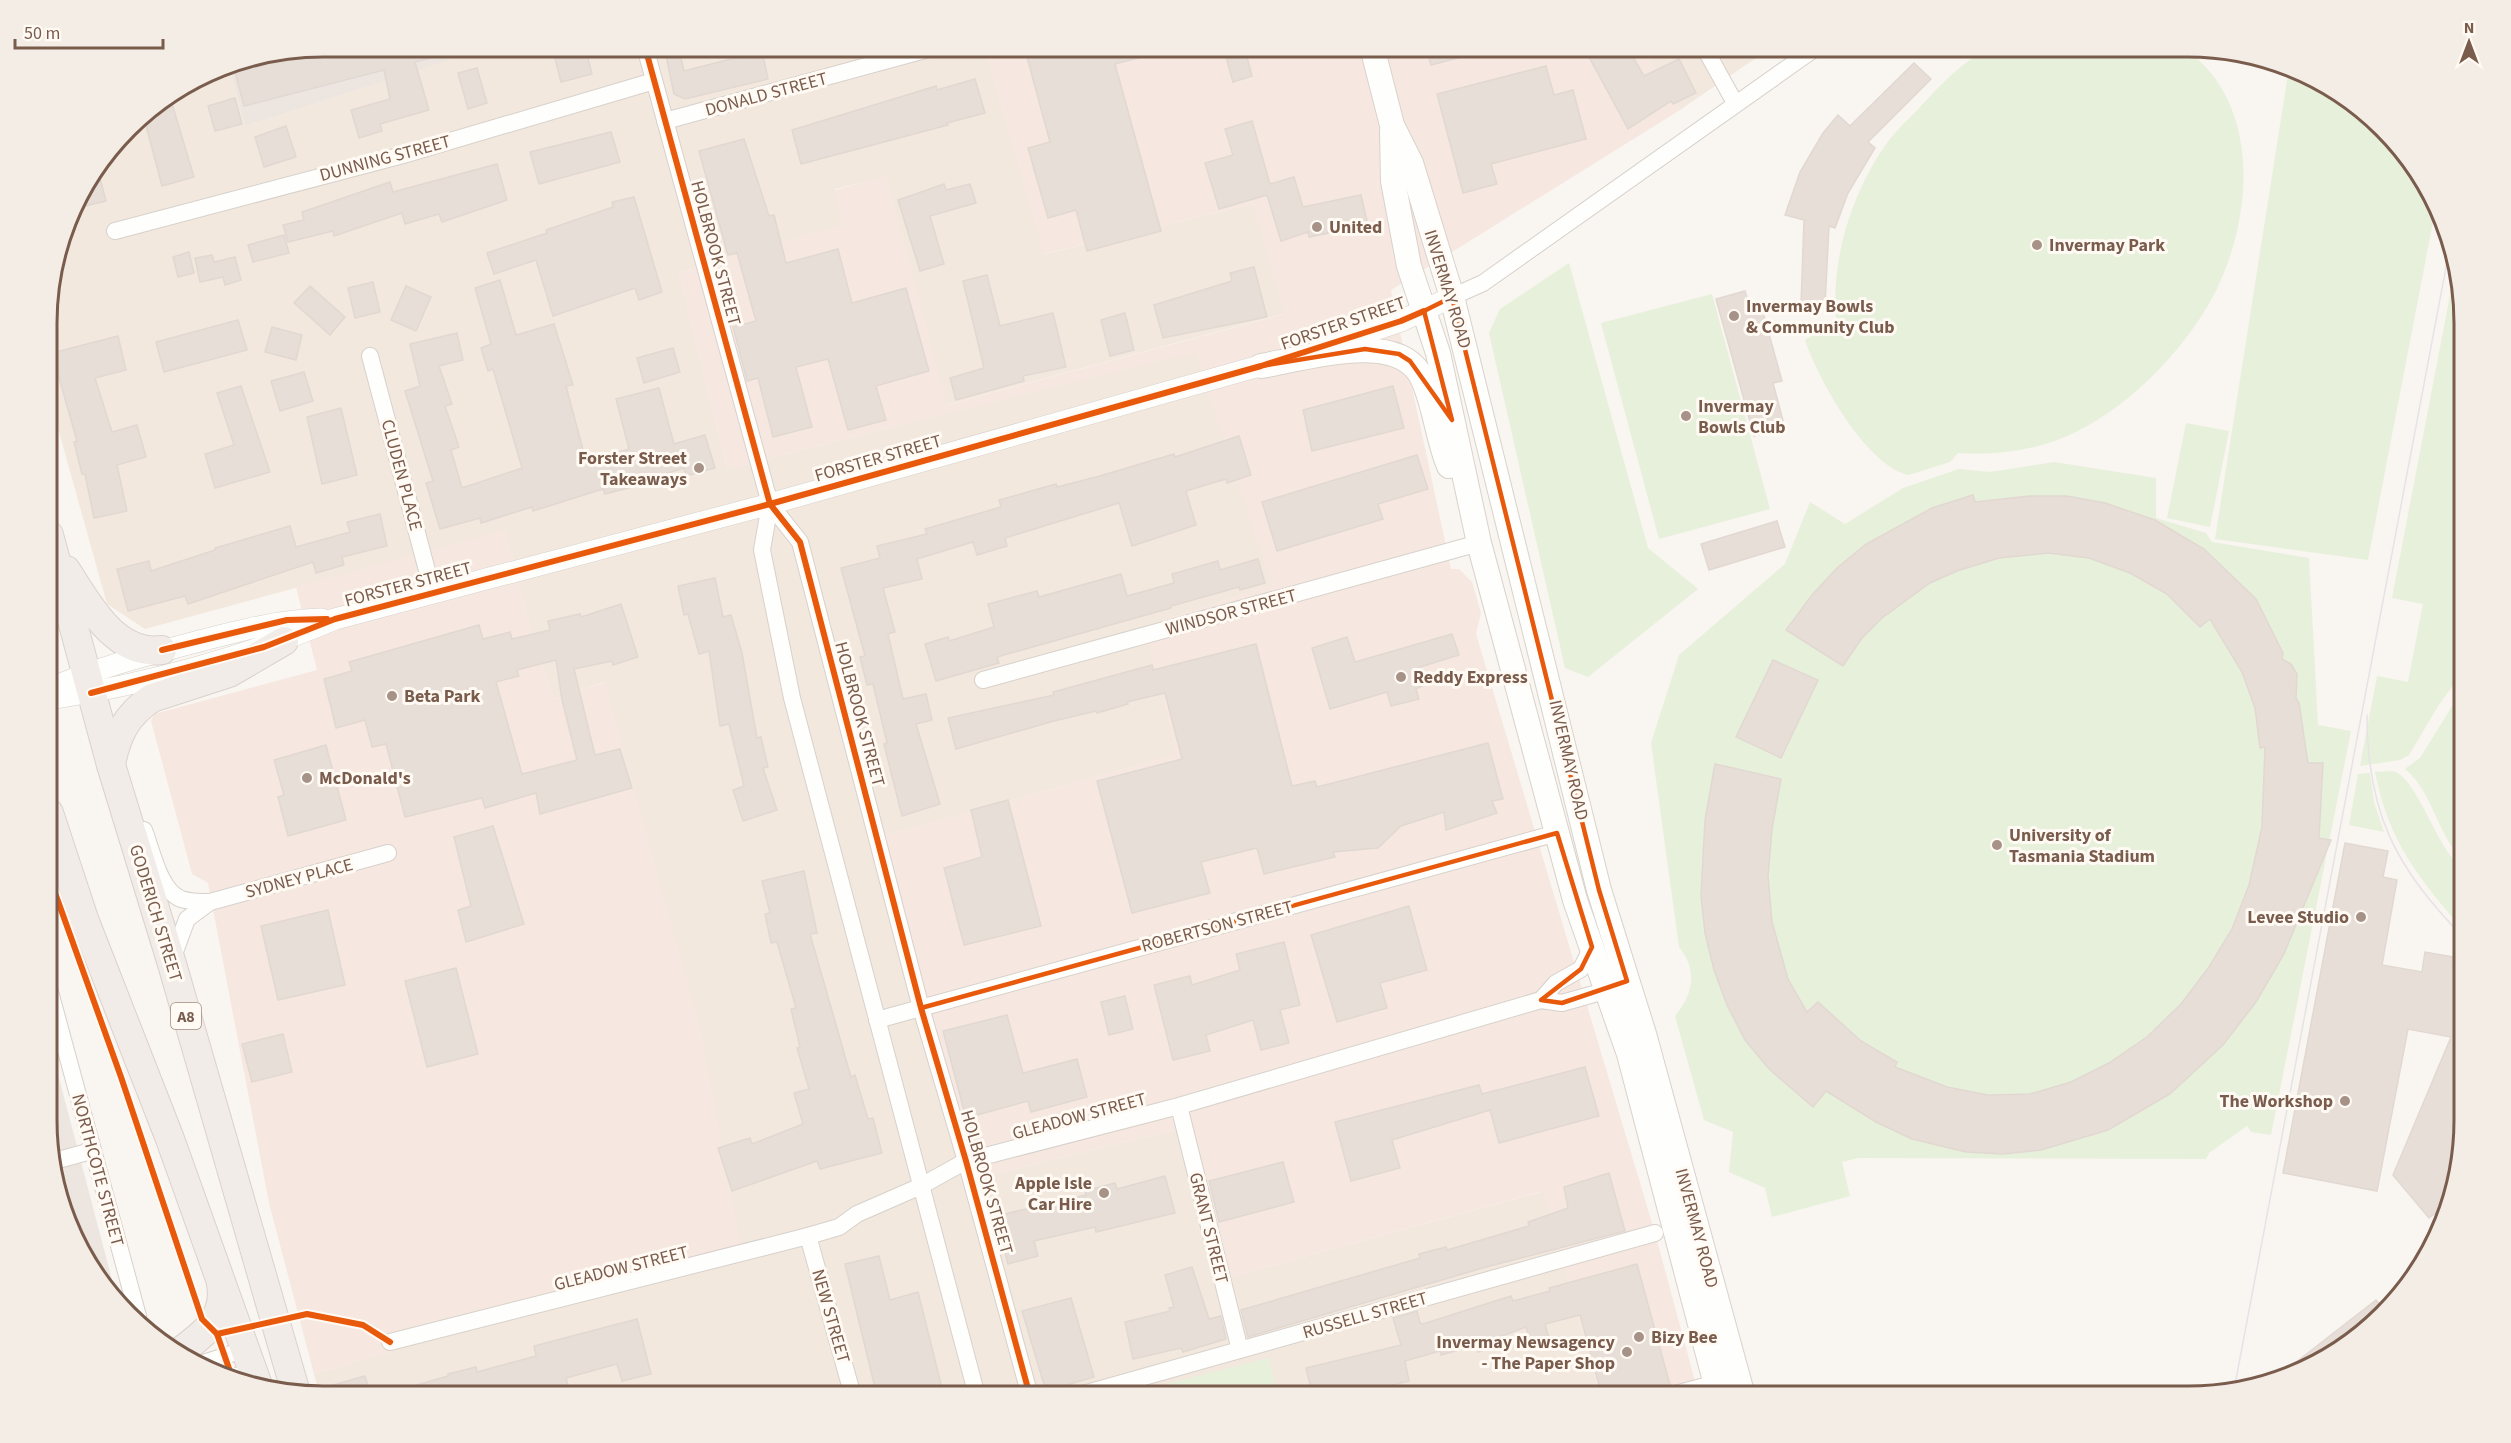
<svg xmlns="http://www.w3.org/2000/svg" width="2511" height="1443" viewBox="0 0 2511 1443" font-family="'Source Sans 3',sans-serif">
	<rect width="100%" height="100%" fill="#f9f5f0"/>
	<g fill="#f2e8de">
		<polygon points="468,47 984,47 1045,254 1253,204 1290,312 946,405 886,177 835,189 843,225 679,272 727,469 1195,351 1273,585 1145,626 1177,754 884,836 976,1179 1190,1126 1224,1279 1544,1191 1600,1396 320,1396 314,1374 741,1248 604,682 554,699 529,624 505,531 145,629 107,604 49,396 49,287 75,200 140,115 217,67 229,65 245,126 470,52"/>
		<polygon points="1641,47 1772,47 1680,110"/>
	</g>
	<g fill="#f6e8e1">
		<polygon points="984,47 1641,47 1680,110 1391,290 1451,569 1459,569 1472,582 1481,613 1476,634 1655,1233 1699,1396 1600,1396 1543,1191 1224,1279 1190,1126 976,1179 884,836 1176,754 1145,626 1272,585 1195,352 727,469 679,272 842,225 835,190 886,176 947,405 1284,314 1253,204 1044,254"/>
		<polygon points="505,530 529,624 554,699 605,682 702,1037 741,1248 314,1374 269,1203 208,883 192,874 151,721 154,714 317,670 296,587"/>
	</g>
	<g fill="#ede5e0">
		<polygon points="323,47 468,47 470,53 245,126 229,65"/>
		<polygon points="49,1040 116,1295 93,1274 49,1156"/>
	</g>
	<g fill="#e7f0db">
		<path d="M1991,47H2182C2265,102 2253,225 2210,302C2181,353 2130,405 2078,431C2044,449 1996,456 1958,453L1950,462L1909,475C1866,466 1818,379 1805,340L1823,330L1837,327C1829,266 1850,197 1884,147C1894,132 1909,119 1921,106C1942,83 1963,61 1991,47Z"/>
		<polygon points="2289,68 2326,83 2418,170 2436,206 2368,560 2215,539"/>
		<polygon points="1569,263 1648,548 1698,589 1588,677 1565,668 1489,333 1500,309"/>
		<polygon points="2456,264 2464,304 2464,670 2438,706 2409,755 2400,760 2360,766 2377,676 2408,682 2423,604 2392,598"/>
		<polygon points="1712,294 1770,509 1659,539 1601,323"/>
		<polygon points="2186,423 2229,431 2210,527 2167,518"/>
		<path d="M2054,462L2156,478V518L2206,533L2212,542L2309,558L2318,725L2351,731L2271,1135L2251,1132L2247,1126L2209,1153L2206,1159L1858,1158L1842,1162L1850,1196L1772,1217L1765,1188L1729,1172L1733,1132L1704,1120L1675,1016C1693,995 1698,970 1679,947L1651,743L1679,655L1785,564L1810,502L1845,524L1903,488L1959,469L1990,472Z"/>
		<path d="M2464,687C2464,730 2452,772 2455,816C2455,832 2464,845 2464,861C2437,836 2433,791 2405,769L2420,758Z"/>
		<path d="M2393,771C2418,778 2437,851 2464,870V931C2419,878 2389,843 2375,772Z"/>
		<polygon points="2370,773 2374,802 2384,832 2349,825 2358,774"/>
		<polygon points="1269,1358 1278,1396 1153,1396 1150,1388"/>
	</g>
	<g fill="#e6ded7" stroke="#e2d8d2" stroke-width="1.5" fill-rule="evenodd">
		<polygon points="323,46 452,46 453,52 415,62 429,110 380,124 382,131 359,138 351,110 390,99 384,70 244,106 233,64"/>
		<polygon points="552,46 585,46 592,74 561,82"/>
		<polygon points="664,46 678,46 684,71 762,51 768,79 685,99 674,94"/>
		<polygon points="1024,46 1160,46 1161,52 1115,64 1161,231 1087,251 1076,210 1048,218 1028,148 1050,142"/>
		<polygon points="1223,46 1244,46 1252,76 1233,82"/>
		<polygon points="1426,46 1479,46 1480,52 1431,65"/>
		<polygon points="1583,46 1627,46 1644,76 1679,59 1696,93 1673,104 1671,101 1628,129"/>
		<polygon points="1914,63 1931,79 1868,142 1875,148 1848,193 1835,228 1829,226 1825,305 1801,304 1804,220 1785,215 1800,172 1823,133 1838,115 1850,126"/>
		<polygon points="1546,66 1554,95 1573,90 1586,139 1491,164 1497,184 1463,193 1437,94"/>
		<polygon points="477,68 487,103 468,109 458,73"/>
		<polygon points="975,79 985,113 947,123 948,125 801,164 792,130 936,86 937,90"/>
		<polygon points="170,97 194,177 162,186 143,114"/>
		<polygon points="235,98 242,124 215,131 208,106"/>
		<polygon points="1252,121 1270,184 1294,177 1303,207 1361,195 1368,225 1309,237 1308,232 1281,241 1267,195 1219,209 1205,163 1233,155 1225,129"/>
		<polygon points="286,126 296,157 264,167 255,137"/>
		<polygon points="611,132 620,162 539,184 530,152"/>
		<polygon points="744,139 769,216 774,215 786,263 838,249 852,303 906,288 929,371 876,386 886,420 848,430 828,359 796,367 812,427 773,437 758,378 747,381 733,327 756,321 737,253 728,255 699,151"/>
		<polygon points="497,164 507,200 442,222 439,214 405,224 402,213 334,236 333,231 288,242 283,225 304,220 302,212 390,182 393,192"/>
		<polygon points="98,170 106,201 73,209 75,200"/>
		<polygon points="944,184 946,190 970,184 976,203 930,216 944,264 920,271 898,200"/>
		<polygon points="634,197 662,292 639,300 635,288 553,316 536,260 494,274 487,253 547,233 546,230 613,207 612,202"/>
		<polygon points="284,235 289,253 253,262 248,245"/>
		<polygon points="189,252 194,273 178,277 173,257"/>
		<polygon points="212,255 214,262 235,257 241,280 225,285 223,277 200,282 195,258"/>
		<polygon points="1254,267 1267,317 1163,338 1154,305 1232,281 1230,273"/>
		<polygon points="987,275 1000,326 1053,313 1066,367 1023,376 1024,381 956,400 950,378 984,368 963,281"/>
		<polygon points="500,280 516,335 554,324 573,385 566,386 586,461 629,449 616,399 659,388 674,444 705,435 715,468 686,476 684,468 639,482 640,485 605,494 603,489 533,511 532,507 481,523 480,518 440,529 426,483 433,481 405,391 420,386 410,344 457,333 463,360 439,366 452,404 445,406 459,447 451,450 462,488 522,468 493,369 488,371 481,348 491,344 475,288"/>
		<polygon points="373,282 380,312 355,318 348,288"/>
		<polygon points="310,286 345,317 330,335 294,303"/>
		<polygon points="406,286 431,297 416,331 391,320"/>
		<polygon points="1745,291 1750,308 1761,305 1782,381 1773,383 1785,428 1754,436 1716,299"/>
		<polygon points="1125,313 1134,350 1110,356 1101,320"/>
		<polygon points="238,320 247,350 164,372 156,342"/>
		<polygon points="272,327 302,335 296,360 265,352"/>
		<polygon points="118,336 126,370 95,378 112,432 137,425 146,457 117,465 127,511 94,518 85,474 82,474 74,442 77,441 52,353"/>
		<polygon points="673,348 680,372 644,383 637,358"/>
		<polygon points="304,372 313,401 280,411 271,381"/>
		<polygon points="241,386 270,472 215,488 205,454 234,445 217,393"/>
		<polygon points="1393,386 1404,428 1312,451 1303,410"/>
		<polygon points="341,408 357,475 322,484 307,417"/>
		<polygon points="1239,436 1251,475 1227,483 1226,479 1186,491 1196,525 1132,546 1119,503 1005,538 1007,546 977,555 973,542 917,559 922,579 883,588 895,632 888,634 903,699 926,694 932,720 916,724 940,804 902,816 884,744 887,743 873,684 867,685 860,657 865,656 841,568 880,558 877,546 927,534 925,529 1001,507 999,500 1056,484 1057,487 1100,476 1174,454 1175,457"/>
		<polygon points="1417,455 1428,489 1378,504 1383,519 1277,551 1262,502"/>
		<polygon points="1973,495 1975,502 2029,496 2067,496 2105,503 2155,520 2204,549 2256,599 2283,653 2282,659 2291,664 2297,674 2296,698 2299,703 2308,763 2323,763 2319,838 2331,840 2284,954 2256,1002 2223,1045 2170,1094 2108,1130 2041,1150 2003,1154 1966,1152 1912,1139 1876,1122 1826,1091 1813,1107 1769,1069 1745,1040 1727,1005 1714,970 1705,933 1701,896 1705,820 1715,764 1781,779 1772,829 1768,876 1772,922 1788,979 1807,1012 1818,1002 1861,1041 1897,1062 1895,1067 1947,1087 1988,1095 2030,1094 2071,1082 2109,1063 2147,1037 2181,1004 2209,967 2232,929 2249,885 2262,827 2265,747 2260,748 2255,708 2242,672 2210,619 2200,627 2167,594 2130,573 2089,558 2048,553 1999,558 1957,571 1930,583 1882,618 1862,638 1843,666 1786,630 1812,595 1837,568 1866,544 1932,508"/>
		<polygon points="380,514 387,546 342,557 344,565 316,573 313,562 188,604 185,596 128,611 117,569 149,561 151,571 215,550 215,548 290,526 296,547 350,532 347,522"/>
		<polygon points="1777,521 1785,547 1709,570 1701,544"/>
		<polygon points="1258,559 1265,583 1240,590 1239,587 1171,606 1171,608 997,657 999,663 936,681 925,644 948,637 949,641 994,627 988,604 1037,591 1039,597 1121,574 1127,596 1174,583 1172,574 1218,561 1220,570"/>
		<polygon points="715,578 723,617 731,615 742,653 757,738 761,737 768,767 763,768 777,810 743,821 733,790 744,786 729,724 720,726 709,651 699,654 688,614 684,615 678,586"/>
		<path d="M621,604L638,657L613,665L612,661L574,669L595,755L620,749L632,788L540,814L536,793L485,808L482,798L405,817L386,744L372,747L365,720L336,728L324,679L352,671L349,662L479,625L483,639L510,632L512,639L550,630L548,621L580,614L581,617ZM556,660L562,700L577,760L522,774L496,682L519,676L517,670Z"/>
		<polygon points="1452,634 1459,655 1417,668 1422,686 1416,689 1419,699 1391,706 1387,692 1330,709 1312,648 1347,637 1355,662"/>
		<polygon points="1256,644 1292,786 1315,781 1317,787 1488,743 1503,799 1492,801 1497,813 1446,830 1444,812 1401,826 1378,848 1333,852 1335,857 1264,874 1257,848 1201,862 1210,893 1132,913 1097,781 1182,759 1165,693 1127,702 1128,704 1097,713 1096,711 1054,721 956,749 948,718 1054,695 1053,692 1152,665 1153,670"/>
		<polygon points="1773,660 1818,680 1781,758 1736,737"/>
		<polygon points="326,745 346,820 288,836 278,797 284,795 274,760"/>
		<polygon points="1008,800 1041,926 964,945 944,868 982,857 971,810"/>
		<polygon points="493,826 524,924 466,942 458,910 471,906 454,837"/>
		<polygon points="2345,843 2388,851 2383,877 2397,880 2382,965 2422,972 2425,952 2454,957 2452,968 2464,970 2464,1138 2443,1207 2429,1218 2393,1175 2451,1037 2408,1029 2377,1191 2283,1173"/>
		<polygon points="804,871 817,933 810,934 851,1077 855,1075 868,1119 873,1118 882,1153 820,1169 817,1161 732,1191 718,1148 750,1138 752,1144 803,1124 794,1093 809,1089 797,1048 800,1047 791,1009 796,1008 777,942 771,943 765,914 770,913 762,881"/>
		<polygon points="1409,906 1427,970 1380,983 1387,1008 1337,1022 1311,935"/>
		<polygon points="328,910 345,985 278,1000 261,926"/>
		<polygon points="1284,942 1300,1005 1280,1010 1289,1043 1261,1050 1253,1020 1206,1035 1210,1051 1173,1060 1154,985 1190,976 1192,985 1240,970 1236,954"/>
		<polygon points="456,968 478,1054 427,1067 405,981"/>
		<polygon points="1125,996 1133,1029 1109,1035 1101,1002"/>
		<polygon points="1007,1015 1023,1073 1077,1059 1087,1097 1031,1112 1028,1101 966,1118 943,1031"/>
		<polygon points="283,1034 292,1072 252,1082 242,1044"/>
		<polygon points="1585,1067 1599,1116 1499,1143 1490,1110 1392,1140 1400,1168 1351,1181 1335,1122 1479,1085 1482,1094"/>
		<polygon points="1283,1162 1294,1202 1219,1222 1209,1181"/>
		<polygon points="1609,1173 1625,1231 1486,1267 1248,1337 1241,1310 1420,1258 1419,1254 1446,1247 1447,1250 1529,1226 1528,1222 1568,1208 1564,1187"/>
		<polygon points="1165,1176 1175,1213 1096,1232 1095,1227 1034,1241 1038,1256 1008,1264 996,1216 1086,1195 1085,1191 1115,1183 1117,1189"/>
		<polygon points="879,1256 890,1300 918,1292 944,1396 877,1396 845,1264"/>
		<polygon points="1637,1264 1670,1385 1661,1388 1658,1396 1602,1396 1580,1315 1545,1324 1549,1338 1531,1343 1526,1327 1494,1339 1496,1346 1478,1352 1476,1345 1441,1355 1440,1351 1405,1361 1409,1381 1348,1396 1313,1396 1306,1368 1401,1345 1393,1318 1417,1311 1420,1323 1423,1324 1511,1296 1513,1301 1550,1291 1549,1288"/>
		<polygon points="1192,1267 1209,1319 1221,1316 1226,1339 1183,1352 1181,1348 1133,1359 1125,1322 1170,1311 1169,1308 1174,1307 1165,1275"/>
		<polygon points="1071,1298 1094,1377 1046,1391 1022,1311"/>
		<polygon points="2376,1300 2382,1307 2341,1350 2294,1373 2290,1367"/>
		<polygon points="637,1319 651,1374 622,1381 617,1364 566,1378 568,1386 526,1396 394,1396 393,1392 448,1376 448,1374 476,1367 477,1372 536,1356 534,1346"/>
		<polygon points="365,1376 371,1396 312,1395 312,1391"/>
	</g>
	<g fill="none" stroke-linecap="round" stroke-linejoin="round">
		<g stroke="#d7d1cb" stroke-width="18">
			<g id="minor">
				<polyline points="645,47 770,504 800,542 921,1008 966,1161 1030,1396"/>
				<polyline points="1704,47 1735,103"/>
				<polyline points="665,121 936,47"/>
				<polyline points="115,231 403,155 654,81"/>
				<polyline points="1452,297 1483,283 1817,47"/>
				<polyline points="370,356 433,593"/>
				<polyline points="770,504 762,550 792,698 977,1396"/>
				<polyline points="983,680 1479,543"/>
				<path d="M144,830C152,850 159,890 181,899C190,902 201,902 210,902"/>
				<polyline points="173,957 187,919 210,902 388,853"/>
				<polyline points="49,988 138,1316"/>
				<polyline points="1541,1000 1556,983 1581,969 1592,947"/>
				<polyline points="877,1020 1557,833"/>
				<polyline points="1179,1106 1240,1350"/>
				<polyline points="51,1162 91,1151"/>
				<polyline points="808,1236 853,1396"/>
				<polyline points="390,1342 808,1236 839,1227 857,1214 921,1186 966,1161 1179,1106 1541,1000 1562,1003 1608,990"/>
				<polyline points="197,1365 246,1349"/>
				<polyline points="230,1378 253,1371"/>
				<polyline points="1076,1396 1655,1233"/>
				<polyline points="1668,1396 1716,1383"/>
			</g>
		</g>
		<g stroke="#d7d1cb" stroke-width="22">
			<g id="tertiary">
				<polyline points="1321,348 1401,321 1452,297"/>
				<path d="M49,689C97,668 145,655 196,642C238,631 278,620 322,619"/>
				<path d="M49,699C143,685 247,657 335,619L770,504L1277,361"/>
			</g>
		</g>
		<g stroke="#d9d2cb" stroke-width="26">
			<g id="secondary">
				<polyline points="1372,47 1392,125 1411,163 1452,297 1599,890 1644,1034 1743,1396"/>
				<polyline points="1392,132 1393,181 1409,266 1438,353 1479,543 1575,900 1629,1054 1719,1396"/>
				<path d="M1261,366C1303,359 1394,330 1420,374C1434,398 1437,439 1449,466"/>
			</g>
		</g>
		<g stroke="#dad1cc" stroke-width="30">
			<g id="trunk">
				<polyline points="49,535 111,765 172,964 296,1393"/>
				<path d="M66,570C89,605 115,656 162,650"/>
				<path d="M111,764C117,735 126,715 152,698L229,673L284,641"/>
				<polyline points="49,813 84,919 170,1139 259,1388"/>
				<path d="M178,1353C203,1335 227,1318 221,1284"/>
			</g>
		</g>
		<use href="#minor" stroke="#fefefd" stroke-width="16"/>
		<use href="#tertiary" stroke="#fefefd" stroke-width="21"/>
		<use href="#secondary" stroke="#fefefd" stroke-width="24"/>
		<use href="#trunk" stroke="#f2ece8" stroke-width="28"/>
		<g stroke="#e6e3e7" stroke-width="1.5">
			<path d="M2367,715C2367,814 2396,868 2464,938"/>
			<polyline points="2234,1390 2451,241"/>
		</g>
		<g stroke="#fffaf3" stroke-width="10">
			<g id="cycleway">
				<polyline points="645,47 770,504 800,542 921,1008 966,1161 1030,1396"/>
				<polyline points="162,650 287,620 327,619"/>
				<polyline points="91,693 264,647 335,619 770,504 1261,366 1401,321 1424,311"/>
				<polyline points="2464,756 2461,792 2464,832"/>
				<polyline points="49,876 121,1077 202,1319 217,1334 233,1380"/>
				<polyline points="217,1334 307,1314 363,1325 390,1342"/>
			</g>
		</g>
		<use href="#cycleway" stroke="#e8590c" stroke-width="6"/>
	</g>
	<path fill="none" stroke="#e8590c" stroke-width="4.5" stroke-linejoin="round" d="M1452,297L1599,890L1627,981L1562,1003L1541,1000L1581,969L1592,947L1557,833L921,1008L800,542L770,504L1261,366L1365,349L1399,354L1410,361L1452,420L1424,311Z"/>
	<g fill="#a69286" stroke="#fffaf3" stroke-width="2">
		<circle cx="1317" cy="227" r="6"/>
		<circle cx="2037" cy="245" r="6"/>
		<circle cx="1734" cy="316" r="6"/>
		<circle cx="1686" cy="416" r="6"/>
		<circle cx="699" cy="468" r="6"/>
		<circle cx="1401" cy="677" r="6"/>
		<circle cx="392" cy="696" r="6"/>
		<circle cx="307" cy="778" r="6"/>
		<circle cx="1997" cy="845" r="6"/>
		<circle cx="2361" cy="917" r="6"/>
		<circle cx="2345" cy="1101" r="6"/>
		<circle cx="1104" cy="1193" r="6"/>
		<circle cx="1639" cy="1337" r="6"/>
		<circle cx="1627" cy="1352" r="6"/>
	</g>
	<g text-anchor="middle" stroke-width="6" stroke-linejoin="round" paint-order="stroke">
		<rect fill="#fffaf3" stroke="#a28b7f" stroke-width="1.5" x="171" y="1003" width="30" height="26" rx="4.5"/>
		<g font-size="16" font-weight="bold" fill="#7a5c4d">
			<text x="186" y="1022">A8</text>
		</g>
		<g font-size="18" fill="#7a5c4d" stroke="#fffaf3">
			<text transform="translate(766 94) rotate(-15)" y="6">DONALD STREET</text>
			<text transform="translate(385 158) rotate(-15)" y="6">DUNNING STREET</text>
			<text transform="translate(716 253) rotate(75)" y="6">HOLBROOK STREET</text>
			<text transform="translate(1448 289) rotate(73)" y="6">INVERMAY ROAD</text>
			<text transform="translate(1343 323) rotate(-19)" y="6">FORSTER STREET</text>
			<text transform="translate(878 458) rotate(-16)" y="6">FORSTER STREET</text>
			<text transform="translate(402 475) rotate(75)" y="6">CLUDEN PLACE</text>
			<text transform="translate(408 584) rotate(-15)" y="6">FORSTER STREET</text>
			<text transform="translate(1231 612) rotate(-15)" y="6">WINDSOR STREET</text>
			<text transform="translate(860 714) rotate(75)" y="6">HOLBROOK STREET</text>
			<text transform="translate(1569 760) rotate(77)" y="6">INVERMAY ROAD</text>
			<text transform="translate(299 878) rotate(-15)" y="6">SYDNEY PLACE</text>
			<text transform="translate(156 913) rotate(73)" y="6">GODERICH STREET</text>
			<text transform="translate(1217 926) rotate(-15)" y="6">ROBERTSON STREET</text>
			<text transform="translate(1079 1116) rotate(-15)" y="6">GLEADOW STREET</text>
			<text transform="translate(98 1170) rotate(75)" y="6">NORTHCOTE STREET</text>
			<text transform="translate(987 1182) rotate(74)" y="6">HOLBROOK STREET</text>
			<text transform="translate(1209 1228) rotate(76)" y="6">GRANT STREET</text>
			<text transform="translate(1697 1228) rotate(75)" y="6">INVERMAY ROAD</text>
			<text transform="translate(621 1268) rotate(-14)" y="6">GLEADOW STREET</text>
			<text transform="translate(1365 1315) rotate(-16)" y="6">RUSSELL STREET</text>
			<text transform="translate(831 1316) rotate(74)" y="6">NEW STREET</text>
		</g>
		<g font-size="18" font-weight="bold" fill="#7a5c4d" stroke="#fffaf3" text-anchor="start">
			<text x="1329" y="233">United</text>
			<text x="2049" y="251">Invermay Park</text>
			<text x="1746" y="312">Invermay Bowls<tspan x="1746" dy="21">&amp; Community Club</tspan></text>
			<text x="1698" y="412">Invermay<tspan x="1698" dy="21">Bowls Club</tspan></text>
			<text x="687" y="464" text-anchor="end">Forster Street<tspan x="687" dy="21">Takeaways</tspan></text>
			<text x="1413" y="683">Reddy Express</text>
			<text x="404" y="702">Beta Park</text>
			<text x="319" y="784">McDonald's</text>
			<text x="2009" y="841">University of<tspan x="2009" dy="21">Tasmania Stadium</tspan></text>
			<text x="2349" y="923" text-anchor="end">Levee Studio</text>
			<text x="2333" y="1107" text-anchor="end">The Workshop</text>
			<text x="1092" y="1189" text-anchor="end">Apple Isle<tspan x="1092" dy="21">Car Hire</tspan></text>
			<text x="1651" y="1343">Bizy Bee</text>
			<text x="1615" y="1348" text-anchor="end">Invermay Newsagency<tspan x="1615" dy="21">- The Paper Shop</tspan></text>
		</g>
	</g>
	<path d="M0 0H2511V1443H0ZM323 57H2188A266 266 0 0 1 2454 323V1120A266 266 0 0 1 2188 1386H323A266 266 0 0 1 57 1120V323A266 266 0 0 1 323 57Z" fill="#f4ede6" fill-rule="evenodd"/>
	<path fill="none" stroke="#7a5c4d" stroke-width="3" d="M323 57H2188A266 266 0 0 1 2454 323V1120A266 266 0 0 1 2188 1386H323A266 266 0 0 1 57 1120V323A266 266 0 0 1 323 57Z"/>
	<g transform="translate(2469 42)" stroke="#fffaf3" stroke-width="4.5" paint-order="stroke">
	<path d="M0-4.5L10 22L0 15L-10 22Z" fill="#7a5c4d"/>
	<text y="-9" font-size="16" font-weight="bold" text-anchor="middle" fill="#7a5c4d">N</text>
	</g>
	<path d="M15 39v9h148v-9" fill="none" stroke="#7a5c4d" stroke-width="3"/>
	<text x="24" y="39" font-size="18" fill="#7a5c4d" stroke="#fffaf3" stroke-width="4.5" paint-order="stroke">50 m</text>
</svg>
